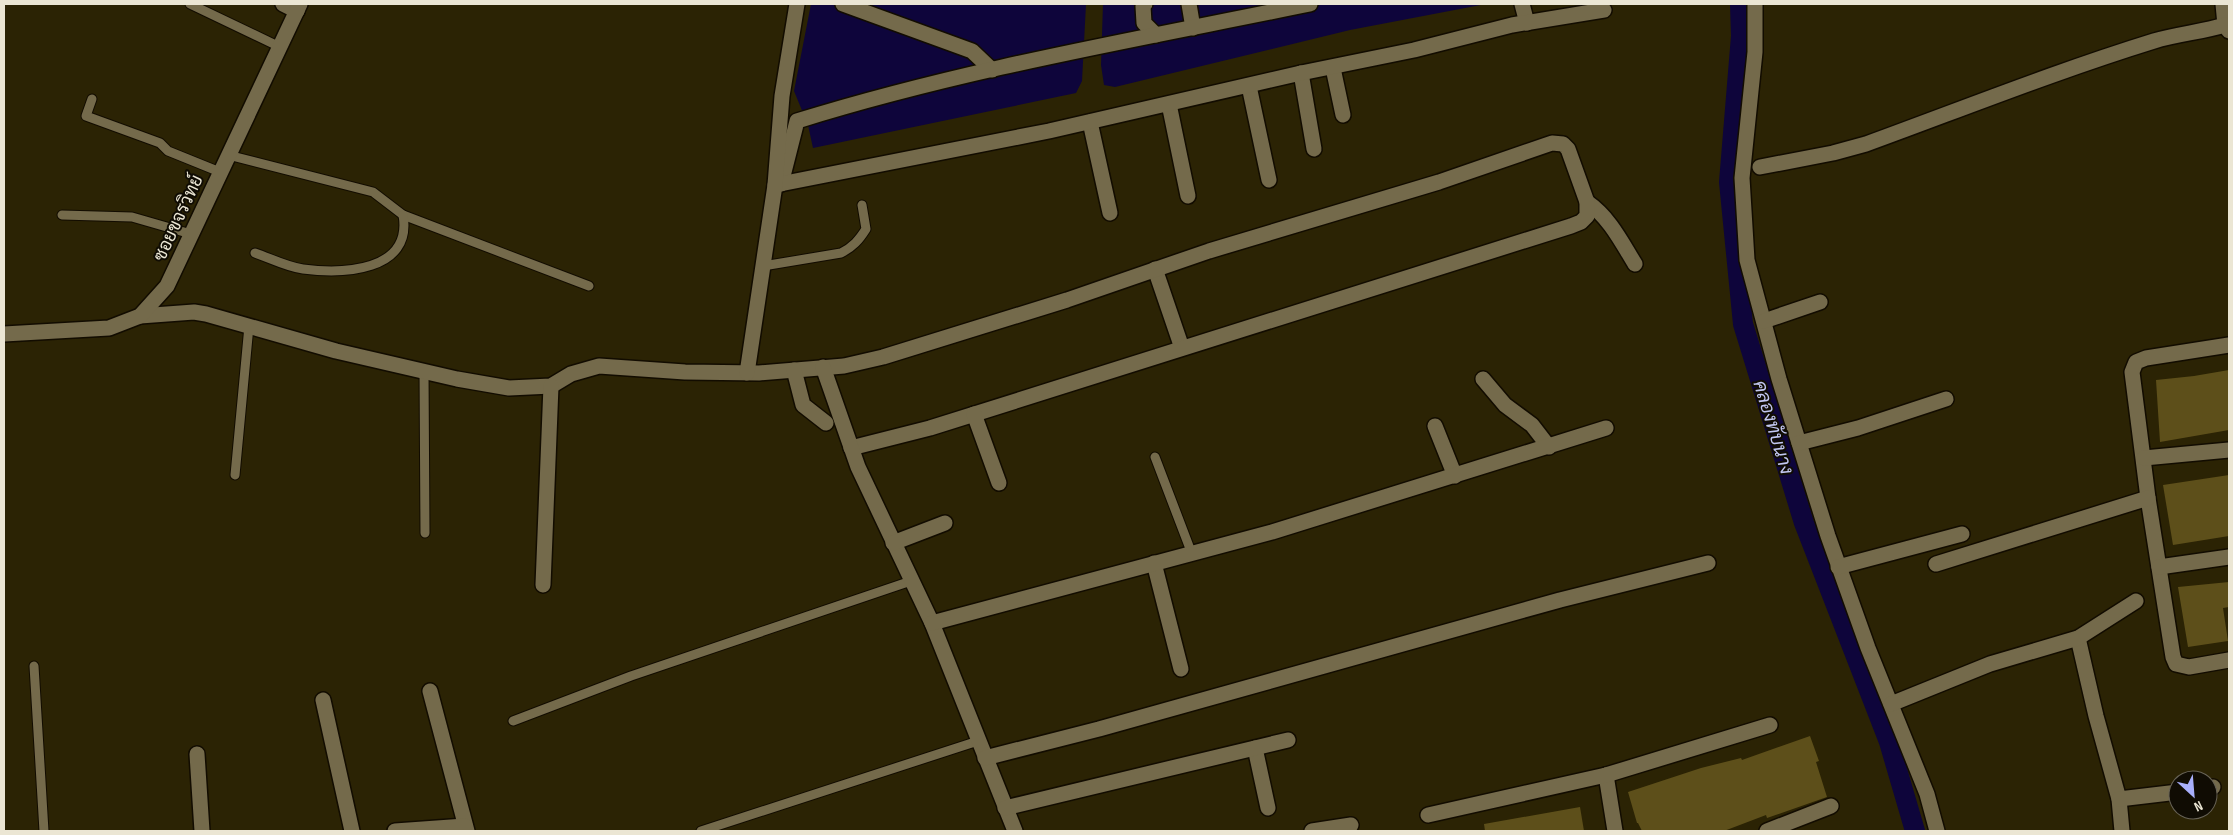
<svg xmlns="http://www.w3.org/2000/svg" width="2233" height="835" viewBox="0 0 2233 835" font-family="'Sofia Sans Condensed',Sarabun,sans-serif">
	<rect width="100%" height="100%" fill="#2b2304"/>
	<g fill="#0e053b">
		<polygon points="811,4 1086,4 1082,81 1076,93 813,148 808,125 794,91"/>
		<polygon points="1103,4 1486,4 1350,30 1115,87 1104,85 1101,65"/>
	</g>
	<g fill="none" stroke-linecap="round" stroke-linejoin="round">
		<polyline stroke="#0e053b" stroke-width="20" points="1740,4 1741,36 1729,182 1743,324 1804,523 1889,742 1915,831"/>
	</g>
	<g fill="#5d4f1a">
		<polygon points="2229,370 2229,430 2160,442 2156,380 2194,376"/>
		<polygon points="2229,475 2229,536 2173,545 2163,485"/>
		<polygon points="2229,582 2229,607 2223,608 2228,641 2188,647 2178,587"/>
		<polygon points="1810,736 1819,761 1816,762 1827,797 1767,818 1766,815 1724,831 1642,831 1638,823 1637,823 1628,792 1701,768 1741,758 1742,760"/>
		<polygon points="1580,807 1584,831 1485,831 1484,824"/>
	</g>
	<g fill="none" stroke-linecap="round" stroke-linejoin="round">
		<g stroke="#120c00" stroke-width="11">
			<g id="lane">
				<polyline points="190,4 280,47"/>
				<polyline points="92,99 86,116 160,143 168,151 220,172"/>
				<polyline points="228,155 373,192 403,215 589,286"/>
				<polyline points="62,215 132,217 191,234"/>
				<path d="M255,253C270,258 287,267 303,269C342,274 413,272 403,215"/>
				<path d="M763,266L841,253C853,247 859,240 866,229L862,205"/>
				<polyline points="424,371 425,533"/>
				<polyline points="1155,457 1192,554"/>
				<polyline points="235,475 249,326"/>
				<polyline points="34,666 44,831"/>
				<polyline points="513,721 631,676 911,581"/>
				<polyline points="701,831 978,741"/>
			</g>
		</g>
		<g stroke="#120c00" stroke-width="18">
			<g id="street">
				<polyline points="283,4 297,11"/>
				<polyline points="843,4 972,51 992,70"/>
				<polyline points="1145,4 1143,6 1144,23 1156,35"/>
				<polyline points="1189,4 1193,28"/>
				<polyline points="1522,4 1527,23"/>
				<polyline points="1755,4 1755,52 1742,178 1747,260 1779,379 1828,536 1868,648 1927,794 1937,831"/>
				<polyline points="2223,4 2225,25 2229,31"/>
				<polyline points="1333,68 1343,115"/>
				<polyline points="1301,73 1314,149"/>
				<polyline points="1249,86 1269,180"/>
				<polyline points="1169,104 1188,196"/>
				<polyline points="1090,122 1110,213"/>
				<path d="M1760,167L1833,153L1866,144C1962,109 2057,71 2154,41C2177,34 2202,32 2225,25"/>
				<path d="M781,184L797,121C964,69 1139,39 1310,4"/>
				<polyline points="775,185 1049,131 1301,73 1414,50 1512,25 1604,10"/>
				<path d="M1587,202C1609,217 1621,241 1635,264"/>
				<polyline points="1155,269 1182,348"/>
				<polyline points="140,316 194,312 206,314 336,351 457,379 509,388 551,386 571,374 599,366 685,372 759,373 844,366 883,357 1067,300 1209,251 1439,182 1552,143 1563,144 1568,149 1587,202 1587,216 1581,222 1571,226 930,428 851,448"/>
				<polyline points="1764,321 1820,302"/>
				<polyline points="2229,345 2146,358 2136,362 2132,372 2148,498 2173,657 2176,664 2189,667 2229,660"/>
				<polyline points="823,367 858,467 932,623 1015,831"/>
				<polyline points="794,370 803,405 826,423"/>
				<polyline points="747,373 775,185 782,96 797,4"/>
				<polyline points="1483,379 1505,405 1532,425 1549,447"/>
				<polyline points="974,414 999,483"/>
				<polyline points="1435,426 1455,476"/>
				<polyline points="1799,443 1858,428 1946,399"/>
				<polyline points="2144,458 2229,450"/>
				<polyline points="893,543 945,523"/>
				<polyline points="1154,563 1181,669"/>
				<polyline points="1936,564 2148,498"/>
				<polyline points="1838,567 1962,534"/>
				<polyline points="2159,567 2229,557"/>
				<polyline points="543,585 551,386"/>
				<polyline points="932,623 1272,532 1606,428"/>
				<polyline points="2078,638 2096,716 2119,799 2122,831"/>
				<polyline points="430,691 467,831"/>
				<polyline points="323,700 352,831"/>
				<polyline points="1891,704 1990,664 2078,638 2136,601"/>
				<polyline points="1255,748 1268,808"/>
				<polyline points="197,754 202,831"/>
				<polyline points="985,758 1099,729 1560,600 1708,563"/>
				<polyline points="1606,775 1615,831"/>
				<polyline points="2208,788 2213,787"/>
				<polyline points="2119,799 2178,792"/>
				<polyline points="1005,808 1288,740"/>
				<polyline points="1428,815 1606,775 1770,725"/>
				<polyline points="395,831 465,826"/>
				<polyline points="1312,831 1351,825"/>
				<polyline points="1767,831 1831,806"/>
			</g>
		</g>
		<g stroke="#120c00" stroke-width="18">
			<polyline id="secondary" points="4,334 109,328 140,316 167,286 300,4"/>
		</g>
		<use href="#lane" stroke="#746a4b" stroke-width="9"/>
		<use href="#street" stroke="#746a4b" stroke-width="15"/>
		<use href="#secondary" stroke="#746a4b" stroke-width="15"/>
	</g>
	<g text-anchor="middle" stroke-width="4" stroke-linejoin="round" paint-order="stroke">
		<g font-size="18" fill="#ebe6d4" stroke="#100c03">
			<text transform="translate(178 218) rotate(-65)" y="6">ซอยขจรวิทย์</text>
		</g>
		<g font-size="19" font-style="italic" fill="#c2c7f2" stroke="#100c03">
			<text transform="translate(1774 427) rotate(73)" y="7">คลองทับนาง</text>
		</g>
	</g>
	<rect width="2233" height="835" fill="none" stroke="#ebe6d4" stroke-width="10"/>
	<g transform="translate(2193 795) rotate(154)"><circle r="24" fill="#100c03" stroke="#686357"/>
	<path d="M0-4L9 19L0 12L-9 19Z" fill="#a9b0fc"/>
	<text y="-8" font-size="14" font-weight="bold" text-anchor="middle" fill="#ebe6d4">N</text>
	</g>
</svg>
